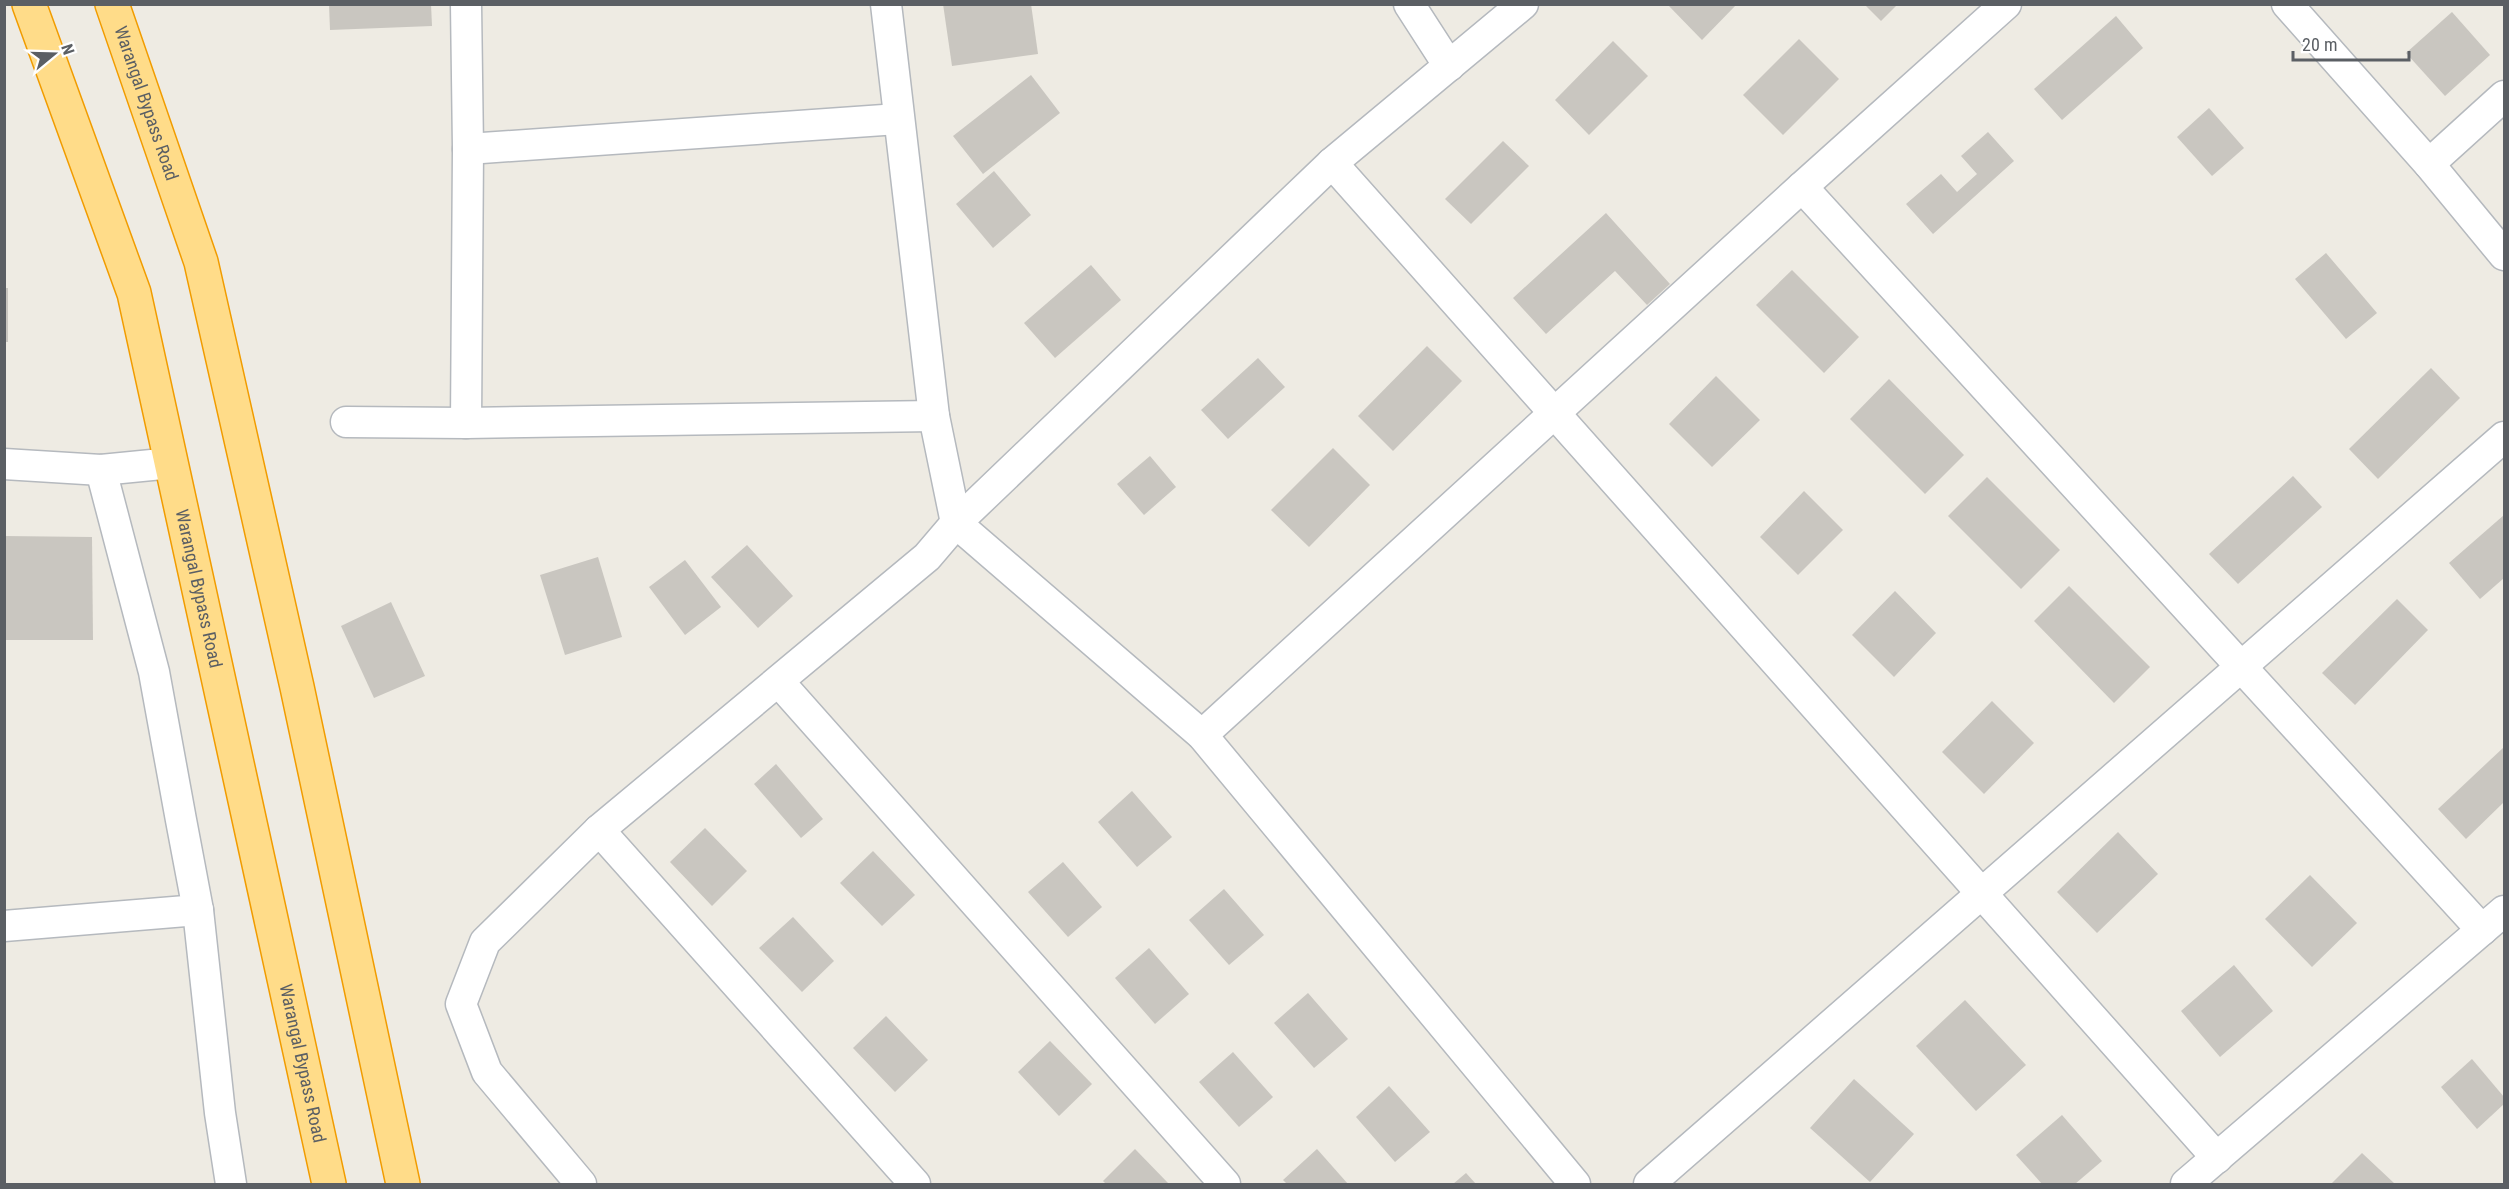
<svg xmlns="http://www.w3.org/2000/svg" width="2509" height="1189" viewBox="0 0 2509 1189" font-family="'Roboto Condensed',sans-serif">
	<rect width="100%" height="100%" fill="#eeebe3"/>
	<g fill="#c9c6c0">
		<polygon points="329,4 431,4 432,26 330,30"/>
		<polygon points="943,4 1031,4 1038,54 952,66"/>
		<polygon points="1667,4 1737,4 1702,40"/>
		<polygon points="1864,4 1898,4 1881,21"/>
		<polygon points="2452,12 2490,55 2445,96 2406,53"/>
		<polygon points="2116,16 2143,48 2062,120 2034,89"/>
		<polygon points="1799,39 1839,79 1783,135 1743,95"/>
		<polygon points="1613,41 1648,76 1589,135 1555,100"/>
		<polygon points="1031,75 1060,113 983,174 953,136"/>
		<polygon points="2209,108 2244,148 2212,176 2177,137"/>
		<polygon points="1988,132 2014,161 1933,234 1906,204 1941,174 1957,192 1977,174 1961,156"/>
		<polygon points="1503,141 1529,166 1471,224 1445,199"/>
		<polygon points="994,171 1031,215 993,248 956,204"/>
		<polygon points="1606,213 1670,284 1647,305 1615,271 1546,334 1513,298"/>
		<polygon points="2326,253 2377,313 2346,339 2295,279"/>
		<polygon points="1091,265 1121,300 1055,358 1024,323"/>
		<polygon points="1792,270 1859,337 1824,373 1756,305"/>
		<rect x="4" y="288" width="4" height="54"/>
		<polygon points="1427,346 1462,381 1393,451 1358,416"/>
		<polygon points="1258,358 1285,387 1228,439 1201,410"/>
		<polygon points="2431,368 2460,398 2378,479 2349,449"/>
		<polygon points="1716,376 1760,420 1712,467 1669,424"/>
		<polygon points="1889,379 1964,455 1925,494 1850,419"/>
		<polygon points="1333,448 1370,485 1309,547 1271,510"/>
		<polygon points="1150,456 1176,487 1144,515 1117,484"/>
		<polygon points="2293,476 2322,507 2238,584 2209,554"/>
		<polygon points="1987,477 2060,550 2021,589 1948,516"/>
		<polygon points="1804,491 1843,530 1798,575 1760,537"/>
		<polygon points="2504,515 2504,578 2480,599 2449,563"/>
		<polygon points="4,536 92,537 93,640 4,640"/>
		<polygon points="747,545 793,596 758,628 711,577"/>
		<polygon points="598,557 622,637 565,655 540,575"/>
		<polygon points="685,560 721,607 685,635 649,587"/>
		<polygon points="2069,586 2150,667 2114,703 2034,621"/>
		<polygon points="1895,591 1936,633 1894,677 1852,635"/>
		<polygon points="2397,599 2428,630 2355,705 2322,673"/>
		<polygon points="391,602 425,676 374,698 341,626"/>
		<polygon points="1992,701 2034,743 1984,794 1942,752"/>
		<polygon points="2504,747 2504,802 2466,839 2438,809"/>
		<polygon points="776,764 823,819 801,838 754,784"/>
		<polygon points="1132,791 1172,837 1137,867 1098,822"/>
		<polygon points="705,828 747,871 712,906 670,862"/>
		<polygon points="2118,832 2158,874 2097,933 2057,892"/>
		<polygon points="873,851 915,895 882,926 840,883"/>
		<polygon points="1063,862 1102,907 1068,937 1028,892"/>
		<polygon points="2310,875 2357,923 2312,967 2265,919"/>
		<polygon points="1224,889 1264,935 1229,965 1189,920"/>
		<polygon points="793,917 834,961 802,992 759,948"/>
		<polygon points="1149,948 1189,994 1155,1024 1115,978"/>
		<polygon points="2234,965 2273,1011 2220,1057 2181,1011"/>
		<polygon points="1308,993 1348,1039 1314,1068 1274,1023"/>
		<polygon points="1965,1000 2026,1065 1976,1111 1916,1046"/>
		<polygon points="886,1016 928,1060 895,1092 853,1048"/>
		<polygon points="1050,1041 1092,1084 1059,1116 1018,1072"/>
		<polygon points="1233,1052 1273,1097 1239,1127 1199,1082"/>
		<polygon points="2472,1059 2504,1097 2504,1104 2477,1129 2441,1087"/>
		<polygon points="1854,1079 1914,1134 1870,1182 1810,1128"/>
		<polygon points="1389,1086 1430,1132 1395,1162 1356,1117"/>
		<polygon points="2062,1115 2102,1161 2075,1184 2042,1184 2016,1155"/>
		<polygon points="1135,1149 1169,1184 1106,1184 1103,1181"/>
		<polygon points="1317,1149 1348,1184 1287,1184 1283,1180"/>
		<polygon points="2362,1153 2395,1184 2331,1184"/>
		<polygon points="1466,1173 1476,1184 1453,1184"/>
	</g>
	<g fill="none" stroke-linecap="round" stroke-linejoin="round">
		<g stroke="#b5b9be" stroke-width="33">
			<g id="street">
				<polyline points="466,4 468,149 466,423"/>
				<polyline points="886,4 934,416 956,523 1202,735 1575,1184"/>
				<polyline points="1409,4 1449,66"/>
				<polyline points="2287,4 2429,164 2504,255"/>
				<polyline points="468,149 898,119"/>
				<polyline points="1332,163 2217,1158"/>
				<polyline points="2429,164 2504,96"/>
				<polyline points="1802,187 2482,930"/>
				<polyline points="346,422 466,423 934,416"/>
				<polyline points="4,464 101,470 172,463"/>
				<polyline points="101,470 154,672 181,820 198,910 220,1113 231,1184"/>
				<polyline points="779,682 1225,1184"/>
				<polyline points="1202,735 1802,187 2006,4"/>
				<polyline points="599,830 915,1184"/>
				<polyline points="4,926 198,910"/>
				<polyline points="581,1184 487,1072 461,1004 485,942 599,830 927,557 956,523 1332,163 1523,4"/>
				<polyline points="1649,1184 2504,437"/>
				<polyline points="2186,1184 2504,911"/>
			</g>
		</g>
		<g stroke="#f19c00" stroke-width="36">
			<g id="highway">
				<path id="s1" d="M29,4L134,293L329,1184"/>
				<path id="s2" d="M112,4L201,262L297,687L403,1184"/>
			</g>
		</g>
		<use href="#street" stroke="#fff" stroke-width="30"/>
		<use href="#highway" stroke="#ffdc89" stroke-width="33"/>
	</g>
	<g text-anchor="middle" stroke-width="4.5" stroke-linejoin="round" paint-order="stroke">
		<g font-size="18" fill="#5b5f64" stroke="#fff">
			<text dy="6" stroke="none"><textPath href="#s2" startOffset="105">Warangal Bypass Road</textPath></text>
			<text dy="6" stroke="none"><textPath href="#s1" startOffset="610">Warangal Bypass Road</textPath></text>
			<text dy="6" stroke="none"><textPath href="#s1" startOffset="1096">Warangal Bypass Road</textPath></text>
		</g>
	</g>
	<rect width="2509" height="1189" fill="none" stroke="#5b5f64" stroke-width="12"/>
	<g transform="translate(54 54) rotate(71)" stroke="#ffffff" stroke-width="4.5" paint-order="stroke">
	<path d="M0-4.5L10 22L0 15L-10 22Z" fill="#5b5f64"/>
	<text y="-9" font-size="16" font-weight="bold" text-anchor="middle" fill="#5b5f64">N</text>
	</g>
	<path d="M2293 51v9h116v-9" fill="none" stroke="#5b5f64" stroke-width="3"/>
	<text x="2302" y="51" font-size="18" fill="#5b5f64" stroke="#ffffff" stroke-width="4.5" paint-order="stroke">20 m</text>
</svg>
